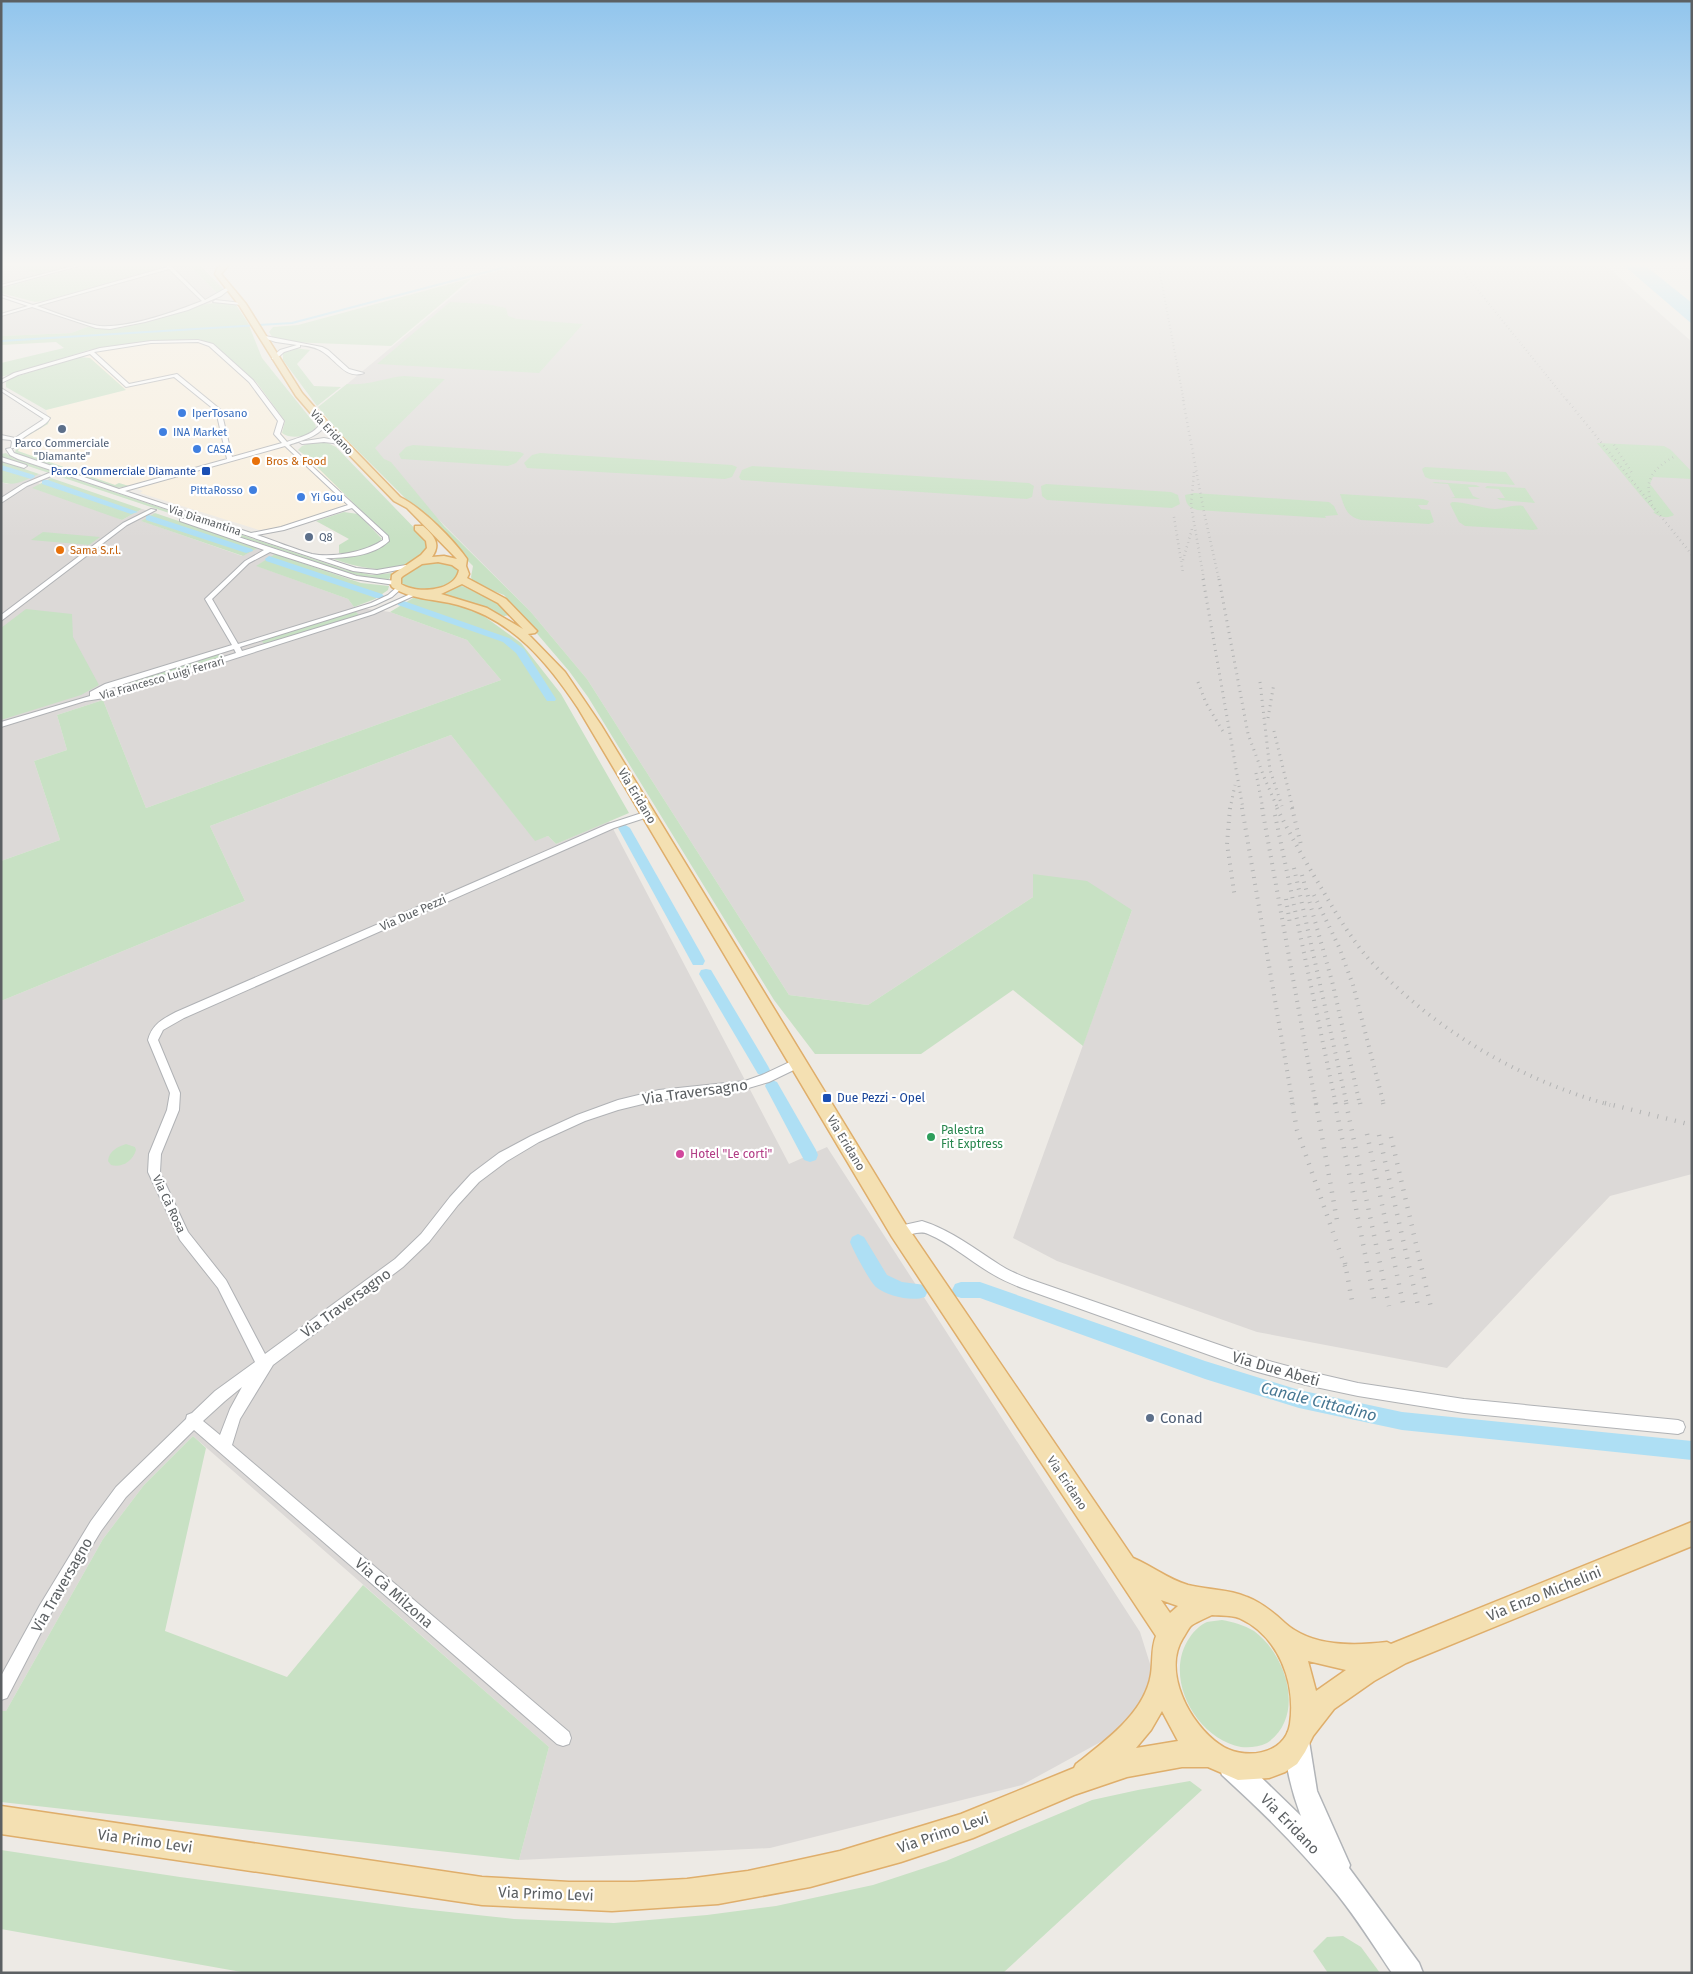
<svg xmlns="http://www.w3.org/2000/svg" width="1693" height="1974" viewBox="0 0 1693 1974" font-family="'Fira Sans',sans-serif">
	<rect width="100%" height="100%" fill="#edeae5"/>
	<polygon fill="#f9efdd" points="187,339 203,340 215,346 257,383 285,421 282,433 299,453 307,457 353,502 283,527 259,530 140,493 143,491 119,483 115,485 18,451 22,439 49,422 46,410 125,390 90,358 85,357 81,353 142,342"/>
	<g fill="#dcd9d7">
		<polygon points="1,263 40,274 1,284"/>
		<polygon points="183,263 187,263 220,296 210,303 130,327 107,329 90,326 71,333 1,336 1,313"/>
		<polygon points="529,263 1603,263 1692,342 1692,1174 1610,1196 1447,1368 1257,1332 1057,1261 1013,1238 1132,910 1033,874 1033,897 868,1005 789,995 587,679 530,611 323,404 476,277"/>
		<polygon points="39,474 51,478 38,483 122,520 142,509 155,513 142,521 242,556 258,548 275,554 257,566 348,599 354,607 390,612 467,640 501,680 146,808 103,700 57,715 67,750 34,761 60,840 1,861 1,482 7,484"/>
		<polygon points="451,735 535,840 548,836 556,844 609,821 789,1164 827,1147 1140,1632 1151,1667 1146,1702 1128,1727 1022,1785 770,1848 519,1860 549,1747 193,1436 144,1485 103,1539 6,1711 1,1711 1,1001 245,901 210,826"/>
	</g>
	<g fill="#c8e1c4">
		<polygon points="1,263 84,263 40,274"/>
		<polygon points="96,263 160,263 163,265 160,268 44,301 35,302 1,293 2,288"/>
		<polygon points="187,263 198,263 225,291 220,296"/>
		<polygon points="472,278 391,346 289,342 273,338 269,332 273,327 298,325"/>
		<path d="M223,302L236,305L248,323L262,358L315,424L316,427L312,433C303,437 290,439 282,433L285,421L257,383L215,346L199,339L142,342L89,350L1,377V363L64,348L56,342L1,345V336L71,333L90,326L100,329L122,328L198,305Z"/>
		<polygon points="450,302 487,304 506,308 508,316 517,319 583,324 539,373 377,364"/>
		<polygon points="294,348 310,350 297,364 314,386 341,387 317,406 283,360 283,352"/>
		<polygon points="78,357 90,358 126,390 46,410 6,387 6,382 12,378"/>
		<path d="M404,376L445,379L375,448L384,459L391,462L444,526L530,611L587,679L789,995L868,1005L1033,897V874L1087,881L1132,910L1083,1046L1013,990L921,1054H815L774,1000L588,697L569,671L504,595L473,583L471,577L473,566L337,430L318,407L347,384C367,386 384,378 404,376Z"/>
		<path d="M48,419L49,421L48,424L22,439L18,451L115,485L119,483L129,486L116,488L15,453C18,431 43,433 48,419Z"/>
		<path d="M313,442H326L336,447L423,537L427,542V547C404,580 364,569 333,559L353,556L388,542L389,538L307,457L298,450L302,446Z"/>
		<path d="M1597,443L1664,446L1671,450L1692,472V479L1653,477L1650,484L1674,515C1667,519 1659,517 1653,512H1655L1642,497Z"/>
		<polygon points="413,445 520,452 524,454 516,463 508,466 401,459 399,454 406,447"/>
		<polygon points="6,453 13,458 346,570 372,575 392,573 389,579 368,578 343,571 1,457 1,454"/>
		<polygon points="540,453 732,465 737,467 732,477 725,479 527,468 524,463 532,455"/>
		<path d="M1,461L39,474C25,480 16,487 1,482Z"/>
		<polygon points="752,466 1029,483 1034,486 1032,497 1027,499 741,480 739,477 742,470"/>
		<polygon points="1425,467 1506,472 1515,485 1430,479 1425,477 1422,469"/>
		<polygon points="51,478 142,509 122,520 32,488"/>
		<polygon points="1435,482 1476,485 1480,487 1468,487 1473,496 1480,499 1451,498 1455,497 1448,484 1432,483"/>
		<polygon points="1046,484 1171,492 1178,495 1180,504 1172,508 1047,500 1042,496 1041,486"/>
		<polygon points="1487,486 1525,488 1535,503 1500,500 1497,498 1505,498 1499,489 1485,488"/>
		<path d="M1194,493L1329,502L1334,506L1338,515L1325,516L1326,518L1197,510C1188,507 1186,504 1185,495Z"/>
		<path d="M1340,494L1423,499L1429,501L1427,505H1418L1421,509L1430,510L1434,522L1429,524L1361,520C1346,516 1345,508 1340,494Z"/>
		<path d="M1452,502C1467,502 1480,508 1495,509C1505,509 1513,504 1523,506L1538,529L1533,530L1465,526L1459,522L1450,504Z"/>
		<path d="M344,512L358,514L382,539C372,549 353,554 339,553V545L349,539L316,521Z"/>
		<polygon points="155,513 258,548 243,556 141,521"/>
		<polygon points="43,532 100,537 89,545 31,540"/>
		<polygon points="275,554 361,583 389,586 388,590 375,599 354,607 348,599 256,566"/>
		<path d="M438,561L454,564L461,572C447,593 423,593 401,586L399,577L418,564Z"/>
		<polygon points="460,585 497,602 510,615 504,616 472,603 430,594 453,589"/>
		<polygon points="413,598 424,598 469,608 481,614 521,643 561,694 629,813 556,844 548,836 535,841 451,735 210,826 245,901 1,1001 1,861 60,840 34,761 67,750 57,715 103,700 146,808 501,680 467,640 390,612"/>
		<polygon points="26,609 72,614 73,637 99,685 81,695 1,720 1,628"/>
		<polygon points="355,611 360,616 265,645 261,640"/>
		<polygon points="219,653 223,658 128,688 125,682"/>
		<path d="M126,1144L135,1147L136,1150C133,1161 122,1168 111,1165L108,1161C109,1151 117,1147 126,1144Z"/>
		<polygon points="193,1436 206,1448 165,1631 287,1677 363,1585 549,1747 519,1860 1,1802 1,1711 6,1711 103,1539 144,1485"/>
		<path d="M1222,1620C1233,1622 1244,1625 1254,1631C1287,1655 1306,1717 1267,1743C1259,1747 1249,1748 1241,1747C1196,1739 1162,1676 1190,1637C1194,1631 1200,1625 1207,1622C1211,1621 1217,1621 1222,1620Z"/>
		<polygon points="1190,1781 1202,1790 1003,1973 247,1973 1,1929 1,1850 180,1877 412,1908 514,1919 614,1923 707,1915 776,1906 873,1885 946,1861 1092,1800 1138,1790"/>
		<polygon points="1343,1936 1361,1947 1380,1973 1328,1973 1313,1951 1327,1937"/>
	</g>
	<polygon fill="#aedff4" points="1621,263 1642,263 1692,303 1692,324"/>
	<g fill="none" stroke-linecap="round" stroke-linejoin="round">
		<polyline stroke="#aedff4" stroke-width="2" points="1,341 292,323 521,263"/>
		<g fill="#aedff4" fill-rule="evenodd">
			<polygon points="1,465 34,475 35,477 31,479 1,470"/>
			<polygon points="42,480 48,480 138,512 131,514 42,484"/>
			<polygon points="149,515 252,549 253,551 246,553 146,520 146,516"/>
			<polygon points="269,556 382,594 384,596 382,598 376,598 266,561 265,559"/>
			<polygon points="401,600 509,638 524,649 556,699 555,701 547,701 516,653 503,642 398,605 398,601"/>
			<polygon points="624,824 630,828 703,957 705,961 703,965 693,965 618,828"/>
			<polygon points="706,969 711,970 768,1066 770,1070 768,1074 763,1076 758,1074 699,974 701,970"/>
			<polygon points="772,1080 777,1082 816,1150 818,1155 816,1160 810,1162 804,1160 765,1086 767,1082"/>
			<path d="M858,1234L864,1237L887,1275L902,1282L925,1285L928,1291L925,1297C912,1302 887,1296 876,1287C870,1282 853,1250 850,1242L852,1237Z"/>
			<polygon points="961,1282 980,1282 1205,1361 1299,1390 1402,1412 1692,1441 1692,1460 1402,1430 1299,1408 1205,1379 980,1298 961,1298 955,1296 952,1290 955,1284"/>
		</g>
		<g stroke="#b0b2b5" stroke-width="2">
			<g id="street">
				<polygon points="85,263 90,263 1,287 1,285"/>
				<path d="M163,263H167L171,266L205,300L228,287L231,288L221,296L188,310L145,322L110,329L96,328L32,307L1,316V314L28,306L1,297V295L33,305L167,267ZM169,269L202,301C174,312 130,328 100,326C84,324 54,312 37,306Z"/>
				<polygon points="215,300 242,303 244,304 242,305 213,302"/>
				<path d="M260,335L322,347L328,350L349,369L364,373C346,380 336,360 323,352C316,347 308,346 300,345V347L284,352L276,359H272V357L280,350L297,345L276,342L260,337Z"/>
				<path d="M198,340L213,344L253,380L284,421L280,434L287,442C299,437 315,435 321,422L326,423C320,437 302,440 289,445L388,536L389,541C373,556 347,558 325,558L356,568L377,570L406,565L408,566V568L377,574L353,571L18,459L10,455L6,449L11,448L12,442L11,440L1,439V435L15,438L44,419L1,391V388L50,418C45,429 23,432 15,448H11L14,453L119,489L227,459L216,411L174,377L126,387L90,354L18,375L1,383V380L14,373L100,348L151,341ZM198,342L209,346L249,382L278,421L274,434L282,443L232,457L221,410L177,374L129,384L94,352L151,343ZM285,446L348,505L281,527L251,533L125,491ZM352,508L383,537V540C365,552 333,558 312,554C294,549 275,541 257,535L284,530Z"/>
				<polygon points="324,438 344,442 341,444 324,442 302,444 299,442"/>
				<polygon points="1,457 26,465 27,466 24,468 1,461"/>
				<polygon points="49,473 52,475 51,476 27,486 1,503 1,498 23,484"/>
				<polygon points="151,509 156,510 127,525 1,621 1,615 123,523"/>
				<path d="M180,519H184L357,576L395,581L398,583L395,585L354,579L270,552L249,563L212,599L238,644L371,603L388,595L397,587L402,588L392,597L375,605L240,647L242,651L370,612L415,592L420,593L374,614L117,696L85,701L1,727V722L90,696V692L105,684L232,645L205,599L245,561L264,550L180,521ZM234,649L236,653L113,692L98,694L111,688Z"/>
				<path d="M648,811L652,814L651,816L614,828L184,1018L163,1030L158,1040L180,1093L179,1110L161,1154L160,1172L188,1232L226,1280L265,1354L395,1259L421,1234L450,1197L471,1174L499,1153L531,1136L577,1115L618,1100L659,1090L745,1081L762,1075L794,1060L798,1059L802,1060L803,1063L802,1066L769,1082L745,1089L659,1100L618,1110L585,1121L539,1142L507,1161L479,1182L458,1205L429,1242L403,1267L273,1365L240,1419L232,1445L569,1732L571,1738L569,1744L563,1746L557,1744L194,1430L126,1497L101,1531L50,1615L7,1698L1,1700V1676L40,1605L91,1521L116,1487L186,1419L187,1415L192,1413L215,1391L255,1362L218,1288L180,1240L148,1172L149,1154L167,1110L170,1093L148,1040C152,1024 163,1019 176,1012L608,824ZM242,1387L230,1409L220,1435L203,1421L225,1401Z"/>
				<path d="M922,1221C951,1230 975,1249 1000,1265C1009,1271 1019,1275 1029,1279L1254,1357L1306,1371L1358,1383L1464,1399L1678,1420L1683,1422L1685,1427L1683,1432L1678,1434L1464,1413L1358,1396L1306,1385L1254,1371L1022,1288C1012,1284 1002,1280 994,1275C971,1262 952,1244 928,1234C917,1229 906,1239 895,1235L893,1231L895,1227Z"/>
			</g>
		</g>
		<g stroke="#b1b4b8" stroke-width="3">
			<path id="secondary" d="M1297,1729L1306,1732L1309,1741L1317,1791L1350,1865L1349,1868L1419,1963L1423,1973H1392C1374,1946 1357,1919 1337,1894C1302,1851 1263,1812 1222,1775L1219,1766L1222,1757L1231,1754L1240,1757L1301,1816C1293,1795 1280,1752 1288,1732Z"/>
		</g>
		<g stroke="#dfae6b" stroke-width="3">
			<path id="primary" d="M224,263H230L221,274L246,304L302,393L333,428L400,497C422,508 453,539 467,559L466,566L469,574L467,578L506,599L535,629L537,631L535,633L528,634L565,672L601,725L906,1225L1133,1558C1152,1566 1168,1579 1188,1585C1208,1590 1229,1589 1247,1597C1262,1603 1273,1612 1285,1623C1312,1647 1354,1646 1387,1642L1391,1644L1692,1522V1546L1406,1663L1374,1681L1334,1709L1313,1736L1305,1752L1297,1764L1285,1772L1269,1778L1238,1780L1208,1767H1182L1127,1777L1074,1795L973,1838L901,1862L810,1887L718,1904L612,1911L482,1905L1,1834V1806L482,1877L569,1882H634L687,1879L748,1871L840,1851L961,1814L1074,1768L1076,1764C1105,1741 1145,1713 1151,1674C1153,1661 1151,1648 1156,1636L892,1237L578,708C548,663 513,620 458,605C437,599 411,600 392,587L391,585L392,575L421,555L427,548L426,541L415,530V526H423C433,535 442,543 432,557L444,556L457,559L407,508L394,501L327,432L296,396L239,305L215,274L217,269ZM438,562L452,565L459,570C455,592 416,594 401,584V578L403,576L422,564ZM462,584L498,603L523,629L487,608L441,594ZM1161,1600L1178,1606L1170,1613ZM1212,1615C1221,1616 1231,1615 1239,1618C1279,1636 1296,1683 1290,1724C1285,1756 1242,1761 1219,1744C1190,1724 1162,1672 1183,1638C1186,1634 1188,1628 1192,1625C1198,1621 1206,1618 1212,1615ZM1308,1661L1346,1670L1316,1691ZM1162,1711L1178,1741L1136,1748L1151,1730Z"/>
		</g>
		<use href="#street" fill="#fff" fill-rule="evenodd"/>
		<use href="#secondary" fill="#fff" fill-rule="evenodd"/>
		<use href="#primary" fill="#f4e0b2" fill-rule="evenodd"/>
		<g stroke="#b2b3b3" stroke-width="2" stroke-dasharray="0.5 3" stroke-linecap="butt">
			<polyline points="1158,263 1184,402"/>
			<polyline points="1456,263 1568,402"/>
		</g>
		<g stroke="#b2b3b3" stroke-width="2.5" stroke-dasharray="0.5 4" stroke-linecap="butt">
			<polyline points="1183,400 1204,512 1219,580"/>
			<polyline points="1567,400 1692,555"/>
			<polyline points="1614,445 1632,473"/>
			<polyline points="1194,472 1191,505 1204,580"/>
			<path d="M1651,501C1643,478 1656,467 1675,456"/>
			<polyline points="1174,517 1183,573"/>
			<polyline points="1183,560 1192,529"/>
		</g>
		<g stroke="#b2b3b3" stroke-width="3" stroke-dasharray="1 5" stroke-linecap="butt">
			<polyline points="1203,579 1243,809"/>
			<polyline points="1219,579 1248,734 1264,777 1278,809"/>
			<polyline points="1198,682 1206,703 1225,735"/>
			<polyline points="1260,682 1270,770 1282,806"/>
			<polyline points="1268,718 1274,683"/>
			<polyline points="1274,731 1293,809"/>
			<polyline points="1256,773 1263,809"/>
			<polyline points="1230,809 1235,785"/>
		</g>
		<g stroke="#b2b3b3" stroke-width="4" stroke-dasharray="1 6" stroke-linecap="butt">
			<polyline points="1230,808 1227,844 1235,898"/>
			<polyline points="1242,808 1293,1105"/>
			<polyline points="1262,808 1316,1105"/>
			<path d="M1277,808C1291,837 1307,864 1323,891C1336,913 1350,937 1367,957C1430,1028 1518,1079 1610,1105"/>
			<polyline points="1292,808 1301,845"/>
			<polyline points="1275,815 1336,1105"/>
			<polyline points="1294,868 1347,1105"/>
			<polyline points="1302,875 1333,985 1360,1105"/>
			<polyline points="1314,895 1339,947 1353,985 1384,1105"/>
			<polyline points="1286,899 1290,924"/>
		</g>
		<g stroke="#b2b3b3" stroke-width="4.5" stroke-dasharray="1 8" stroke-linecap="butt">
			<polyline points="1292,1103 1297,1130 1346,1269"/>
			<polyline points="1316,1103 1338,1226"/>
			<polyline points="1335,1103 1375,1304"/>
			<polyline points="1346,1103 1389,1306"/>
			<polyline points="1360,1103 1361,1107"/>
			<polyline points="1383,1103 1385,1110"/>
			<polyline points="1605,1103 1692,1125"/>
			<polyline points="1367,1134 1404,1308"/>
			<polyline points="1379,1135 1419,1310"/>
			<polyline points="1391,1137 1432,1312"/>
			<polyline points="1345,1263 1352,1301"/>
		</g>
	</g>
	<linearGradient id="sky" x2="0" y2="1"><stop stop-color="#91c5ed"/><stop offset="0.49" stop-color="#f7f6f3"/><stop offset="1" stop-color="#f7f6f3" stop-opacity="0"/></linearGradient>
	<rect width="1693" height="539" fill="url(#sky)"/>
	<g fill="#3f7fe0" stroke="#fff" stroke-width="2">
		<circle cx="182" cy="413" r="5"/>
		<circle cx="163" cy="432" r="5"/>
		<circle cx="197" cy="449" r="5"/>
		<circle cx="253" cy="490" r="5"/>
		<circle cx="301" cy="497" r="5"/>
	</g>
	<g fill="#5c6f8a" stroke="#fff" stroke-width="2">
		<circle cx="62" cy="429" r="5"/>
		<circle cx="309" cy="537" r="5"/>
		<circle cx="1150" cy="1418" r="5"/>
	</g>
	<g fill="#e8710a" stroke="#fff" stroke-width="2">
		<circle cx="256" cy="461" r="5"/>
		<circle cx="60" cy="550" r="5"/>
	</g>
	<g fill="#1a4fb4" stroke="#fff" stroke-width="2">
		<rect x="201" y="466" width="10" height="10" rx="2.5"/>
		<rect x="822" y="1093" width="10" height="10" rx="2.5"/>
	</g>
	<circle fill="#2e9e5b" stroke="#fff" stroke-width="2" cx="931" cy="1137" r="5"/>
	<circle fill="#d1479c" stroke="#fff" stroke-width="2" cx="680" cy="1154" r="5"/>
	<g text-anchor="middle" stroke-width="4.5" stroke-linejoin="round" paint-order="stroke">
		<g font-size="11" fill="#366cbe" stroke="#fff" text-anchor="start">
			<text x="192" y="417">IperTosano</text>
			<text x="173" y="436">INA Market</text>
			<text x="207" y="453">CASA</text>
			<text x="243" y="494" text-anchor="end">PittaRosso</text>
			<text x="311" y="501">Yi Gou</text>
		</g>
		<g font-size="11" fill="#5c6063" stroke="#fff">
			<text transform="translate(332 432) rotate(47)" y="4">Via Eridano</text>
			<text transform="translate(205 520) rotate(18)" y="4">Via Diamantina</text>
			<text transform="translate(162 678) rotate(-16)" y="4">Via Francesco Luigi Ferrari</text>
		</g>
		<g font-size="11" fill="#4e5e75" stroke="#fff">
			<text x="62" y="447">Parco Commerciale<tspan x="62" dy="13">"Diamante"</tspan></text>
			<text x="319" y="541" text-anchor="start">Q8</text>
		</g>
		<g font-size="11" fill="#c56008" stroke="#fff" text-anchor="start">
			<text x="266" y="465">Bros &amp; Food</text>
			<text x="70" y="554">Sama S.r.l.</text>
		</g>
		<g font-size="11" fill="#164399" stroke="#fff" text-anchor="end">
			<text x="196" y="475">Parco Commerciale Diamante</text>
		</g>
		<g font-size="12" fill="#5c6063" stroke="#fff">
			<text transform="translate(637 796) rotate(59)" y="4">Via Eridano</text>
			<text transform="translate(413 913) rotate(-24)" y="4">Via Due Pezzi</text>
			<text transform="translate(846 1143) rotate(59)" y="4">Via Eridano</text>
			<text transform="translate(169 1204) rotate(65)" y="4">Via Cà Rosa</text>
			<text transform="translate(1067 1483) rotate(56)" y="4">Via Eridano</text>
		</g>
		<g font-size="12" fill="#164399" stroke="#fff" text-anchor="start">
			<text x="837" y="1102">Due Pezzi - Opel</text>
		</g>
		<g font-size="12" fill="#27864d" stroke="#fff" text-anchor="start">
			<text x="941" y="1134">Palestra<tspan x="941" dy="14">Fit Exptress</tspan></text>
		</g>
		<g font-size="12" fill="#b23c85" stroke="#fff" text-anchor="start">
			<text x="690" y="1158">Hotel "Le corti"</text>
		</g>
		<g font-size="15" fill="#5c6063" stroke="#fff">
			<text transform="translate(695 1092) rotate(-8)" y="5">Via Traversagno</text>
			<text transform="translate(346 1303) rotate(-36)" y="5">Via Traversagno</text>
			<text transform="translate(1276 1369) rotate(16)" y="5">Via Due Abeti</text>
			<text transform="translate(62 1585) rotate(-60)" y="5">Via Traversagno</text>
			<text transform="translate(394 1593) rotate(41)" y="5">Via Cà Milzona</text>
			<text transform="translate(1544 1594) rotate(-22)" y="5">Via Enzo Michelini</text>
			<text transform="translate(1290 1824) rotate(46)" y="5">Via Eridano</text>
			<text transform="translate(943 1833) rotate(-19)" y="5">Via Primo Levi</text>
			<text transform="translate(145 1841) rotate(8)" y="5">Via Primo Levi</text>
			<text transform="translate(546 1894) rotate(2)" y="5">Via Primo Levi</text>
		</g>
		<g font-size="15" fill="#4e5e75" stroke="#fff" text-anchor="start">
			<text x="1160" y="1423">Conad</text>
		</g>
		<g font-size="16" font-style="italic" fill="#477793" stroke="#fff">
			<text transform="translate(1319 1401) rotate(14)" y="6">Canale Cittadino</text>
		</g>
	</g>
	<rect width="1693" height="1974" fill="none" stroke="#5c6063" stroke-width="5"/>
</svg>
